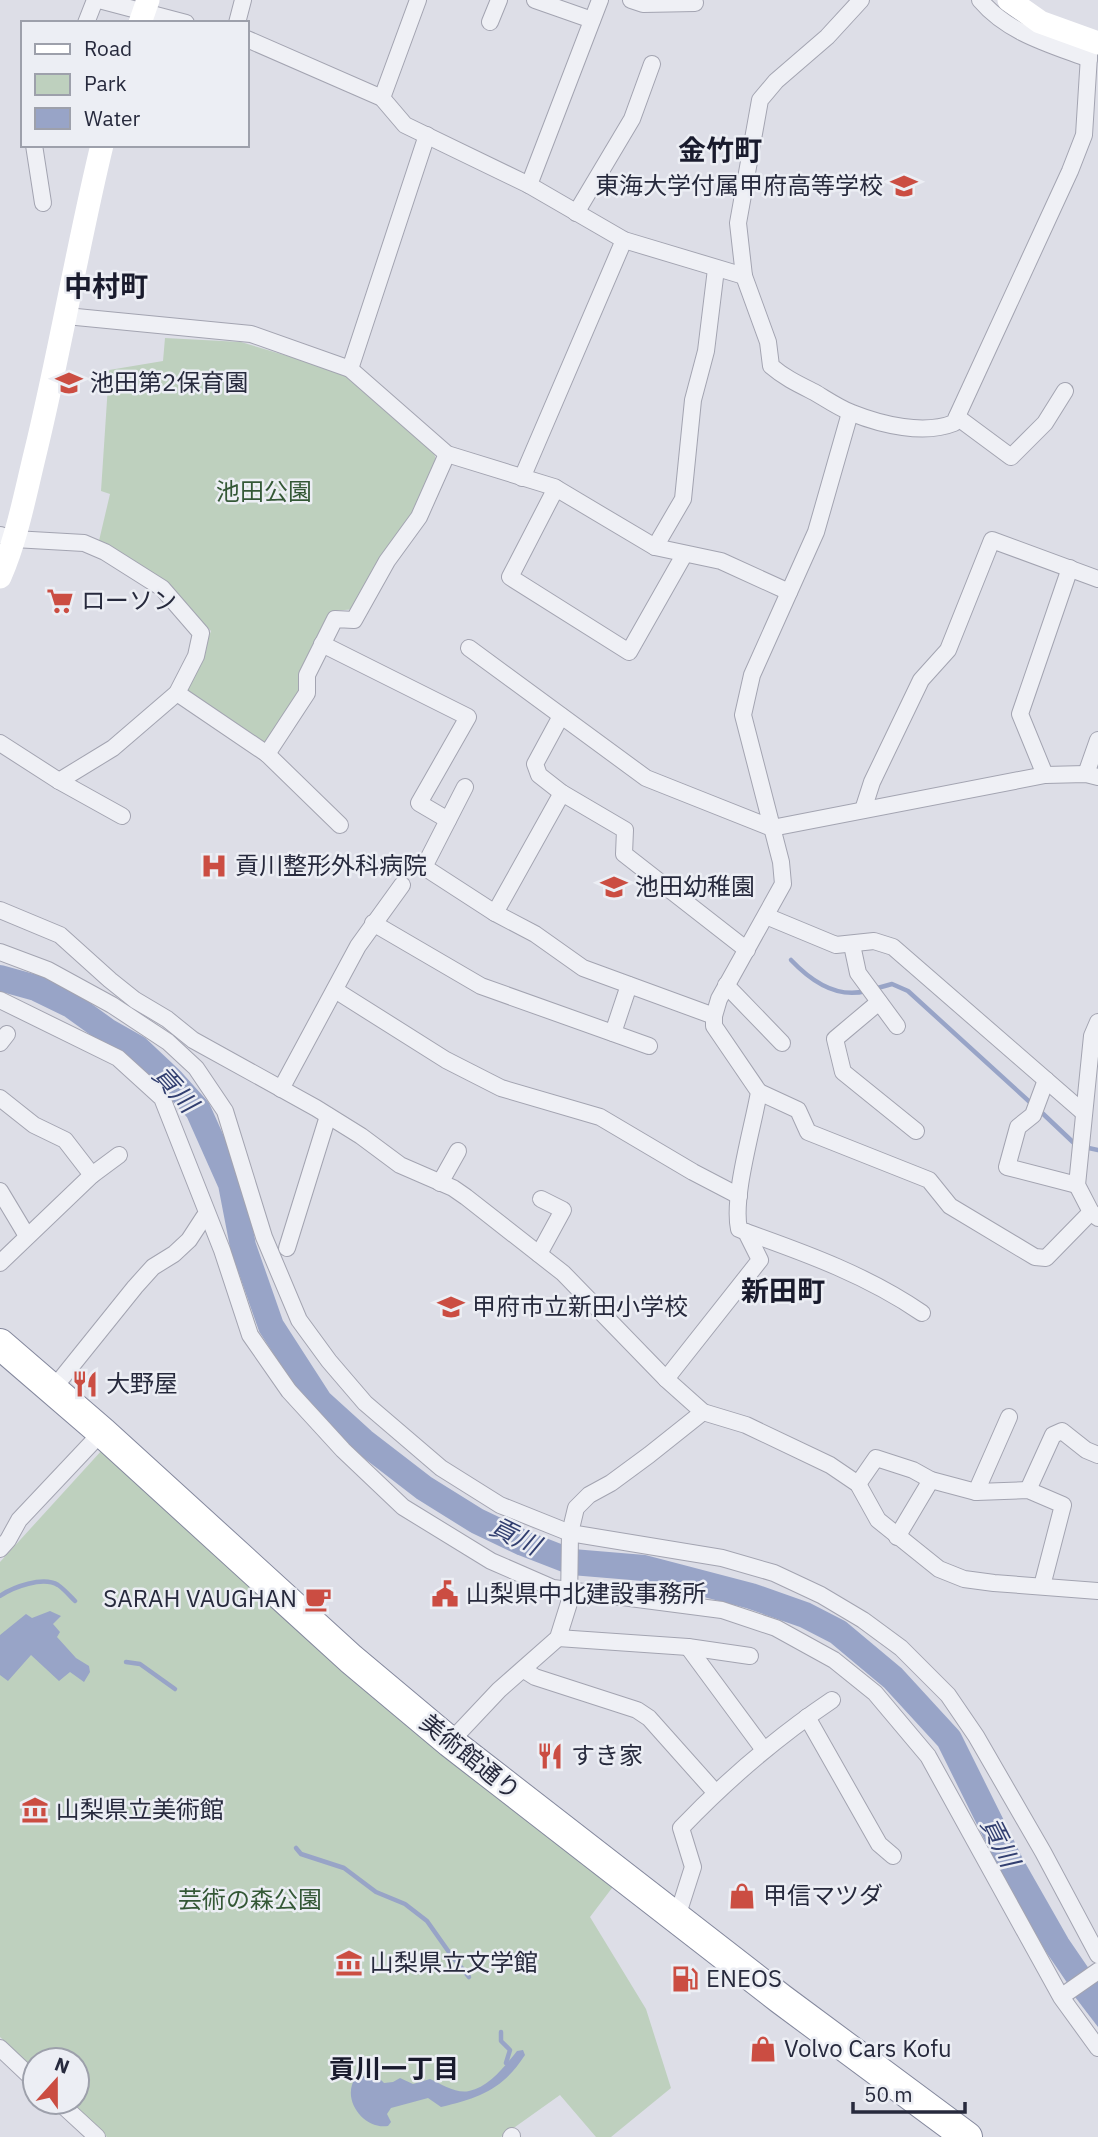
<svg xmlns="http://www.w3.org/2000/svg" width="1098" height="2137" viewBox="0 0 1098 2137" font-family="'IBM Plex Sans','Noto Sans JP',sans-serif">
	<rect width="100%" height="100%" fill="#dddee7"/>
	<g fill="#bed0be">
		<polygon points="165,338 241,342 348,374 433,451 436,459 418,506 356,609 333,611 304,674 301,691 263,745 188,694 186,687 200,661 211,631 162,581 98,545 110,494 101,491 109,370 163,361"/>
		<polygon points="103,1449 615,1884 590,1917 646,2009 671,2088 611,2137 596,2137 560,2095 501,2137 107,2137 69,2102 77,2102 77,2060 35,2060 35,2070 0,2037 0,1562"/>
	</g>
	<g fill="#98a4c7">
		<polygon points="50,1611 61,1616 53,1624 60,1632 57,1637 76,1658 89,1666 90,1672 84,1682 70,1672 59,1681 31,1655 8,1681 0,1675 0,1635 26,1614 32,1618"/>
		<polygon points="1098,1974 1098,2027 1072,1993"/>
		<path d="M523,2050L525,2055C503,2089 480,2098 441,2107L428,2098L391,2108L387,2114L391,2122L388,2126C364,2130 340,2099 356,2077C367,2076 376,2074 384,2083L393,2082L400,2078L413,2084L430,2079C441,2084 457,2094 469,2091C489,2087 505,2066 517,2051Z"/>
	</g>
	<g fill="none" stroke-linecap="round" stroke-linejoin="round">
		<g stroke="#98a4c7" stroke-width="4.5">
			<path d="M791,960C810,980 836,999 866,991"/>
			<polyline points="874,989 892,984 908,991 1033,1105"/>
			<polyline points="1039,1110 1076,1145"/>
			<polyline points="1084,1147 1098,1150"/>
			<path d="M0,1596C13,1587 43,1576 58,1585C64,1589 70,1596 75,1601"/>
			<polyline points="126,1662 140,1664 175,1689"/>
			<polyline points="296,1848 301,1854 344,1868 376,1892 405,1904 427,1921 451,1955 469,1977"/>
			<polyline points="501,2032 501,2041 510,2050 506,2063"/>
		</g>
		<polyline stroke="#98a4c7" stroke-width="26" points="0,978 36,988 71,1005 107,1031 137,1048 171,1080 198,1110 231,1184 243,1246 271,1326 320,1402 363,1441 424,1488 477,1521 523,1543 572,1562 644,1568 751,1596 805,1615 838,1632 893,1678 949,1739 1012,1866 1057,1945 1098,2005"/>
		<g stroke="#a3a4b1" stroke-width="18">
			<g id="street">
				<polyline points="99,0 186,23"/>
				<polyline points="535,0 592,20"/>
				<polyline points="631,0 643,4 695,3"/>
				<path d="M861,0L827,37L776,81L760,100L738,223L744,276L768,342L771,366C785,378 798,384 814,392C826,399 839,408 852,413C882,425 924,435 954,423L1070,171L1084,135L1090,40"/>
				<path d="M980,0C1008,33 1049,44 1089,59"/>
				<polyline points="490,22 499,0"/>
				<polyline points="86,23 95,0"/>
				<polyline points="237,23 243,0"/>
				<polyline points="247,39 382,98 405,125 529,185 624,240 744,276"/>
				<polyline points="382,98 418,0"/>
				<polyline points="34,145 43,203"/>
				<polyline points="529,185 600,0"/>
				<polyline points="576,213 632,119 652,64"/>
				<polyline points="66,316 251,334 350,369 447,454 554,487 655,547 721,561 789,592"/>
				<polyline points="350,369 427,135"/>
				<polyline points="957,417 1011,457 1045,423 1065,391"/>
				<polyline points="522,478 624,240"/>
				<polyline points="556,488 510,577 629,652 684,555"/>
				<polyline points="0,535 14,539 84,543 105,552 162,588 201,633 196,656 177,693 113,748 59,781"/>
				<polyline points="655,547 683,499 693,400 706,351 716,269"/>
				<polyline points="322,644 468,717 419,803 448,820"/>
				<polyline points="469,648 646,778 772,828 1045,775 1086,774 1098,777"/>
				<polyline points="177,693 267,754 340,825"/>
				<polyline points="561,716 535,764 539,775 562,793 625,830 624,854 747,950"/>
				<polyline points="0,743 59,781 122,816"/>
				<polyline points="267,754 307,693 307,675 335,619 354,620 387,561 419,517 447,454"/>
				<polyline points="1086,774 1098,740"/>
				<polyline points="1045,775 1020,714 1070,568"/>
				<polyline points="465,787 424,867 495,913 535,934 583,968 714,1016"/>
				<polyline points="863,810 872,782 921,680 948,650 992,540 1098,579"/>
				<polyline points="0,910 60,935 110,980 135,1000 167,1019 193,1040 316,1108 361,1136 400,1165 453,1188 466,1197 563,1273 666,1379 703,1412 746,1425 830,1465 858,1484 878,1520 939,1569 964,1579 994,1583 1098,1591"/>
				<polyline points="495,913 562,793"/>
				<polyline points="766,916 836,945 874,941 893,947 1084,1113"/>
				<polyline points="373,923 481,986 649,1046"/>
				<polyline points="852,945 858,973 897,1026"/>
				<polyline points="0,952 48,970 112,1005 168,1042 196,1068 225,1111 264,1237 299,1320 329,1361 365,1403 441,1468 500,1505 570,1533 722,1558 774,1573 821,1595 863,1620 901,1648 948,1695 976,1736 1043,1852 1098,1955"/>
				<polyline points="726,985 782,1043"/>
				<polyline points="335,990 446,1060 501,1088 600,1117 693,1172 739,1196"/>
				<polyline points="0,1000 118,1058 162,1098 222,1250 250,1335 289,1391 343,1450 403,1507 491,1561 553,1588 722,1610 776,1628 834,1660 875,1693 928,1756 1061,1997 1098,2048"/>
				<polyline points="879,1002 835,1039 843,1072 916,1131"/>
				<polyline points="1098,1022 1092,1036 1077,1185 1091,1212 1098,1218"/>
				<polyline points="613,1033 629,985"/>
				<polyline points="0,1043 7,1034"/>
				<polyline points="1046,1080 1033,1115 1018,1127 1007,1167 1077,1185"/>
				<polyline points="281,1089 358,946 402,885"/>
				<polyline points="759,1092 798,1110 808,1132 929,1180 950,1206 1035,1257 1046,1258 1091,1212"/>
				<polyline points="0,1098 34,1125 65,1140 92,1175"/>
				<polyline points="440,1183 458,1151"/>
				<polyline points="0,1191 27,1236"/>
				<path d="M746,1232C808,1254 868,1276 922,1313"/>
				<polyline points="287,1248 328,1116"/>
				<polyline points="539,1254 563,1210 541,1199"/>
				<polyline points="0,1263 92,1175 119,1155"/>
				<path d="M666,1379L760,1260L746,1232L739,1229C732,1197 753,1127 759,1092L714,1026V1016L719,999L783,884L781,862L743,715L752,675L816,532L850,413"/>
				<polyline points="53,1389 135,1287 153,1267 174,1254 189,1240 204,1217"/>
				<polyline points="858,1484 876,1458 913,1470 931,1480 976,1492 1028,1490 1063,1505 1042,1586"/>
				<polyline points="1028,1490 1053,1435 1062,1431 1086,1450 1098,1455"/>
				<polyline points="976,1492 1009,1417"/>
				<polyline points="897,1537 931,1480"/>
				<polyline points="0,1549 8,1540 19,1520 102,1432"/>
				<polyline points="558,1638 688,1647 750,1656"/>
				<polyline points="688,1647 764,1750"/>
				<polyline points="524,1670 535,1677 637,1710 649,1718 715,1792"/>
				<polyline points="807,1717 879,1844 893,1856"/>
				<polyline points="450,1742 499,1690 558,1638 569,1603 570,1533 576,1508 589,1495 611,1483 649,1455 703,1412"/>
				<path d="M677,1917L693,1867L681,1828C727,1780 777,1737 832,1700"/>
				<polyline points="1065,1994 1098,1971"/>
				<polyline points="0,2048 35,2081"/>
				<polyline points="59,2102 97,2137"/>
				<polyline points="511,2137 512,2136"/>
			</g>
		</g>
		<g stroke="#84889d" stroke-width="32">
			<polyline id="highway" points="0,1344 102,1432 351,1659 450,1742 781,1999 967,2137"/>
		</g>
		<use href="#street" stroke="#eff0f5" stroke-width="16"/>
		<g stroke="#fff" stroke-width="23">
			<polyline points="1009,0 1040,22 1098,43"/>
			<polyline points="140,23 148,0"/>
			<path d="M0,577C17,538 25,495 35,454C60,352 77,248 102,145"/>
		</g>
		<use href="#highway" stroke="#fff" stroke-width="30"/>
	</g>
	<defs>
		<g id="school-bare" transform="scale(2.1)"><path d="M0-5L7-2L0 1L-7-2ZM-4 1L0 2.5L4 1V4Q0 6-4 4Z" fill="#cb4d42" stroke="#eceef4" stroke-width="2.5" paint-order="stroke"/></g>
		<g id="supermarket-bare" transform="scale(2.1)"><path d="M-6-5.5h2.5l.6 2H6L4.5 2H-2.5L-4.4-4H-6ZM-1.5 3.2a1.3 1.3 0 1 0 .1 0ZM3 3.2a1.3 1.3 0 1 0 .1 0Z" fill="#cb4d42" stroke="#eceef4" stroke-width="2.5" paint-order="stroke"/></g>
		<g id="hospital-bare" transform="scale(2.1)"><path d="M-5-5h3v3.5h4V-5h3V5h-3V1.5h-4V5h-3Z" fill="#cb4d42" stroke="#eceef4" stroke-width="2.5" paint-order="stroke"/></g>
		<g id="restaurant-bare" transform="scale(2.1)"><path d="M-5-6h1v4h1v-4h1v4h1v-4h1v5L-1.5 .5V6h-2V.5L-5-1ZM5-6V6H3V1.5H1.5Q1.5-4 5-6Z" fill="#cb4d42" stroke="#eceef4" stroke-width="2.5" paint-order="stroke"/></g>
		<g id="civic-bare" transform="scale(2.1)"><path d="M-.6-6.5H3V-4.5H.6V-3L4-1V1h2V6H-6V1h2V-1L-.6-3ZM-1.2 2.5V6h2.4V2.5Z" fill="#cb4d42" stroke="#eceef4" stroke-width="2.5" paint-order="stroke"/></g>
		<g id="cafe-bare" transform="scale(2.1)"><path d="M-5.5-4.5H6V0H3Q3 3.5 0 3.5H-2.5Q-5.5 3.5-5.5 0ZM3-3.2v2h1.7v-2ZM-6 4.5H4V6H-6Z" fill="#cb4d42" stroke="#eceef4" stroke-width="2.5" paint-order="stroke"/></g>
		<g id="museum-bare" transform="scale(2.1)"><path d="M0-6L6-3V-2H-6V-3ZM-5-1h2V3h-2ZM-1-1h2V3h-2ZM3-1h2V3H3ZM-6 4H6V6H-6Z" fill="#cb4d42" stroke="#eceef4" stroke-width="2.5" paint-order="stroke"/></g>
		<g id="shop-bare" transform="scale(2.1)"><path d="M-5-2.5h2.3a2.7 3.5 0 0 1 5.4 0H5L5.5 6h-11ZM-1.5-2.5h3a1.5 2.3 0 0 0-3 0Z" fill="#cb4d42" stroke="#eceef4" stroke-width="2.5" paint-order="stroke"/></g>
		<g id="fuel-bare" transform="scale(2.1)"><path d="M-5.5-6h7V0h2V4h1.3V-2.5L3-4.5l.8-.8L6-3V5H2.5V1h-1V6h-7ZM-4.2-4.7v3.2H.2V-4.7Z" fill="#cb4d42" stroke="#eceef4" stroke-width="2.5" paint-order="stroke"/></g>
	</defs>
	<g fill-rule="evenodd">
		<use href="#school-bare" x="904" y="186"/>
		<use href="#school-bare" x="69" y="383"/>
		<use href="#supermarket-bare" x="60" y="601"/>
		<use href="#hospital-bare" x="214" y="866"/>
		<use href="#school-bare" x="614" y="887"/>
		<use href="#school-bare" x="451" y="1307"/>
		<use href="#restaurant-bare" x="85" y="1384"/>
		<use href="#civic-bare" x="445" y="1594"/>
		<use href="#cafe-bare" x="318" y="1599"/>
		<use href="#restaurant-bare" x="550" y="1756"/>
		<use href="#museum-bare" x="35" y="1810"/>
		<use href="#shop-bare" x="742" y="1896"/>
		<use href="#museum-bare" x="349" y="1963"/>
		<use href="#fuel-bare" x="685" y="1979"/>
		<use href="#shop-bare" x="763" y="2049"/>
	</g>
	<g text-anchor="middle" stroke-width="5" stroke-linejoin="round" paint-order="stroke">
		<g font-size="24" fill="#272a3d" stroke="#eceef4" text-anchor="start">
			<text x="883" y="194" text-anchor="end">東海大学付属甲府高等学校</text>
			<text x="90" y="391">池田第2保育園</text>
			<text x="81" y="609">ローソン</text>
			<text x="235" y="874">貢川整形外科病院</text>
			<text x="635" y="895">池田幼稚園</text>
			<text x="472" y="1315">甲府市立新田小学校</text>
			<text x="106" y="1392">大野屋</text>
			<text x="466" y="1602">山梨県中北建設事務所</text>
			<text x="297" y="1607" text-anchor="end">SARAH VAUGHAN</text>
			<text x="571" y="1764">すき家</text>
			<text x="56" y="1818">山梨県立美術館</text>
			<text x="763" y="1904">甲信マツダ</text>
			<text x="370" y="1971">山梨県立文学館</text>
			<text x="706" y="1987">ENEOS</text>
			<text x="784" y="2057">Volvo Cars Kofu</text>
		</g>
		<g font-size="24" fill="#345836" stroke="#eceef4">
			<text x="264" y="500">池田公園</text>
			<text x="250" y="1908">芸術の森公園</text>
		</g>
		<g font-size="24" fill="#272a3d" stroke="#eceef4">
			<text transform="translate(470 1757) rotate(39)" y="8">美術館通り</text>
		</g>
		<g font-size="26" font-style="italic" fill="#323f70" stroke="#eceef4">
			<text transform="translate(175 1089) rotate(48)" y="9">貢川</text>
			<text transform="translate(515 1536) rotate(26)" y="9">貢川</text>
			<text transform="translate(1000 1842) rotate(63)" y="9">貢川</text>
		</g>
		<g font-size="26" font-weight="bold" fill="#191b2d" stroke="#eceef4">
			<text x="394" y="2078">貢川一丁目</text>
		</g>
		<g font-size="28" font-weight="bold" fill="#191b2d" stroke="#eceef4">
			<text x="720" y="160">金竹町</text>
			<text x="106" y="296">中村町</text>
			<text x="783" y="1301">新田町</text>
		</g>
	</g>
	<rect x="21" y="21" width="228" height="126" fill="#eceef4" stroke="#9da0ab" stroke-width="2"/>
	<rect x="35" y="44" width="35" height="10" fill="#ffffff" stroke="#9da0ab" stroke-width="2"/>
	<text x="84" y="56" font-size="21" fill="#272a3d">Road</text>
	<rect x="35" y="74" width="35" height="21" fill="#bed0be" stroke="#9da0ab" stroke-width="2"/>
	<text x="84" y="91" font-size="21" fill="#272a3d">Park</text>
	<rect x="35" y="108" width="35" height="21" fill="#98a4c7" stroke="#9da0ab" stroke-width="2"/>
	<text x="84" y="126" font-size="21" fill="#272a3d">Water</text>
	<g transform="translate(56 2081) rotate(21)"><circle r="33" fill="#eceef4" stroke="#9da0ab" stroke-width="2"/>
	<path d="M0-5L12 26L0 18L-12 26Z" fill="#cb4d42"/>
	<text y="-10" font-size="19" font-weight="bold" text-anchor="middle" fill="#272a3d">N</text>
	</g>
	<path d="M853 2102v10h112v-10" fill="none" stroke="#272a3d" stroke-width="3.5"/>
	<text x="864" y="2102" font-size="21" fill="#272a3d" stroke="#eceef4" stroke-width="5" paint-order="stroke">50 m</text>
</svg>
